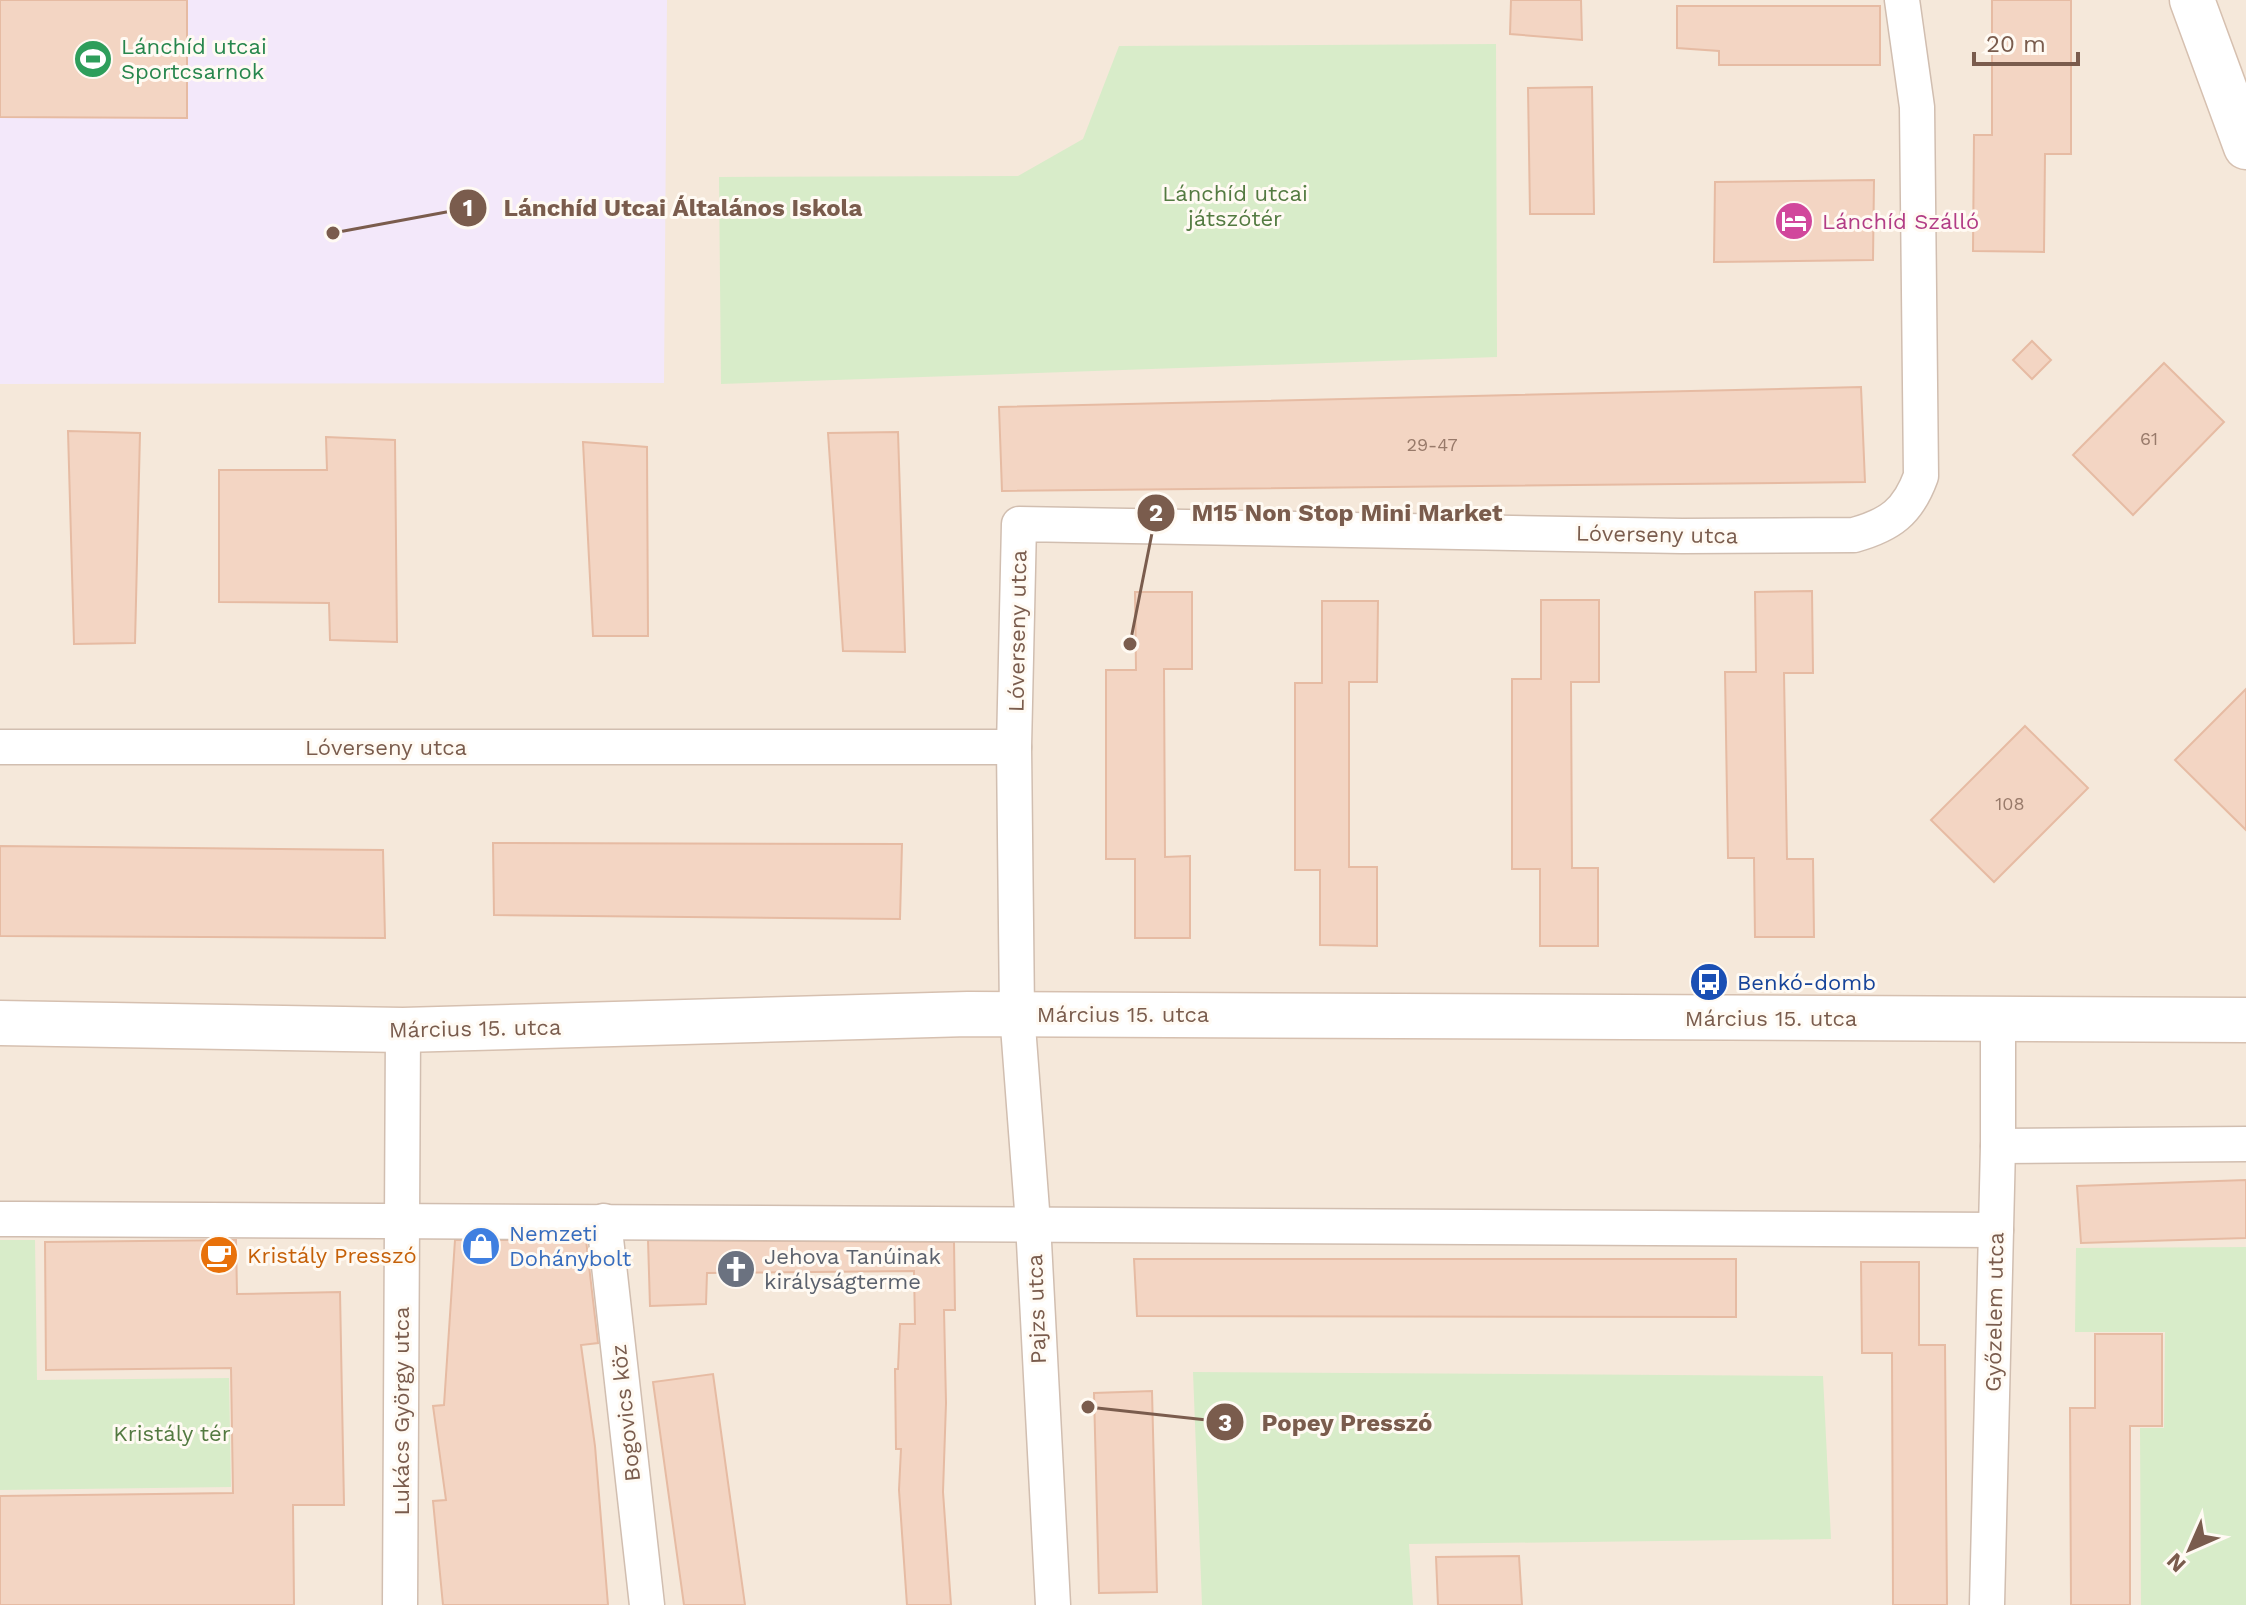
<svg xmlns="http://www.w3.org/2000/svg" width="2246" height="1605" viewBox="0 0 2246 1605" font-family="'Work Sans',sans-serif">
	<rect width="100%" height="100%" fill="#fdf6ec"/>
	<rect fill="#f5e8da" x="0" y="0" width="2246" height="1605"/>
	<polygon fill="#f3e8fa" points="0,0 667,0 664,383 0,384"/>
	<g fill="#d8ecc9">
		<polygon points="1496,44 1497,357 721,384 719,177 1018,176 1083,139 1119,46"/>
		<polygon points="0,1240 35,1240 37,1380 229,1378 231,1487 0,1490"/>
		<polygon points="2246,1247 2246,1605 2141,1605 2140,1428 2164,1428 2165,1332 2075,1332 2076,1248"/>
		<polygon points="1193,1372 1823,1376 1831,1539 1409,1544 1413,1605 1202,1605"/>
	</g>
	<g fill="#f3d5c3" stroke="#e6bba3" stroke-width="2">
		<polygon points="0,0 187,0 187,118 0,117"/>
		<polygon points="1511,0 1581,0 1582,40 1510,34"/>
		<polygon points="1992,0 2071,0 2071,154 2045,154 2044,252 1973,251 1974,135 1992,135"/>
		<polygon points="1677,6 1880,6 1880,65 1719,65 1719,51 1677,48"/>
		<polygon points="1592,87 1594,214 1530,214 1528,88"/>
		<polygon points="1874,180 1873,260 1714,262 1715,182"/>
		<polygon points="2032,341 2051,360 2032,379 2013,360"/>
		<polygon points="2164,363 2224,422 2133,515 2073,455"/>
		<polygon points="1861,387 1865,482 1002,491 999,407"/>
		<polygon points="68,431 140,433 135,643 74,644"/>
		<polygon points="898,432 905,652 843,651 828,433"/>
		<polygon points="326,437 395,440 397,642 330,640 329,603 219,602 219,470 327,470"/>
		<polygon points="583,442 647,447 648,636 593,636"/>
		<polygon points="1812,591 1813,673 1784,673 1787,859 1813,859 1814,937 1755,937 1754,858 1728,858 1725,672 1756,672 1755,592"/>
		<polygon points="1135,592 1192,592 1192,669 1164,669 1165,857 1190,856 1190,938 1135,938 1135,859 1106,859 1106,670 1136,670"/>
		<polygon points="1541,600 1599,600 1599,682 1571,682 1572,868 1598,868 1598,946 1540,946 1540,869 1512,869 1512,679 1541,679"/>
		<polygon points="1322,601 1378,601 1377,682 1349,682 1349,867 1377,867 1377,946 1320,945 1320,870 1295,870 1295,683 1322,683"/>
		<polygon points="2246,689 2246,830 2175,760"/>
		<polygon points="2025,726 2088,788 1994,882 1931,820"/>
		<polygon points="493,843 902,844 900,919 494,915"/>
		<polygon points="0,846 383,850 385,938 0,936"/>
		<polygon points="2246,1180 2246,1238 2081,1243 2077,1186"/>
		<polygon points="236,1240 237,1294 340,1292 344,1505 293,1505 294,1605 0,1605 0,1496 233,1493 231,1368 46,1370 45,1242"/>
		<polygon points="455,1240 586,1240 598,1343 581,1345 595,1446 608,1605 443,1605 433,1501 446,1500 433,1406 444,1405"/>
		<polygon points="648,1240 954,1242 955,1310 944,1310 946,1403 943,1492 951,1605 907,1605 899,1490 901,1449 896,1449 895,1369 898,1369 900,1324 915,1324 914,1271 707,1273 706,1304 650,1306"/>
		<polygon points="1134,1259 1736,1259 1736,1317 1137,1316"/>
		<polygon points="1861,1262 1919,1262 1919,1345 1945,1345 1947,1605 1893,1605 1892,1353 1862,1353"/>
		<polygon points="2095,1334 2162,1334 2162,1426 2130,1426 2130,1605 2071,1605 2070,1408 2095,1408"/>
		<polygon points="713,1374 745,1605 684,1605 653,1382"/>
		<polygon points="1152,1391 1157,1592 1099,1593 1094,1393"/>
		<polygon points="1519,1556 1522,1605 1438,1605 1436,1557"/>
	</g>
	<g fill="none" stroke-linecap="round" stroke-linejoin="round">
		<g stroke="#d1beb0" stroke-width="37">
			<g id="street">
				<path d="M0,747H1014L1019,524L1682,536L1854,535C1890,525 1908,512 1921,476L1917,107L1902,0"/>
				<polyline points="1014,747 1017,1013 1033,1223 1053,1605"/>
				<polyline points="1998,1146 2246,1144"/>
				<path d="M0,1219C665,1218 1330,1226 1996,1230"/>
				<polyline points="604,1221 647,1605"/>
				<polyline points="400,1605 403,1030"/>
				<polyline points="1987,1605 1998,1146 1998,1020"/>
			</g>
		</g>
		<g stroke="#d6c0b0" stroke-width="47">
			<g id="secondary">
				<polyline points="2192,0 2246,147"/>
				<polyline points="0,1023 403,1030 968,1014 2246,1020"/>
			</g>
		</g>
		<use href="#street" stroke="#fff" stroke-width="34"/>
		<use href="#secondary" stroke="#fff" stroke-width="44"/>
	</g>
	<defs>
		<g id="stadium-disc" transform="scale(2)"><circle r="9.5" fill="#2e9e5b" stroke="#fffaf3"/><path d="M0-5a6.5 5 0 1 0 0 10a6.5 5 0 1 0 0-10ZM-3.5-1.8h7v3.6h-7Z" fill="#fff"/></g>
		<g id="hotel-disc" transform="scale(2)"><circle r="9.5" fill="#d1479c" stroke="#fffaf3"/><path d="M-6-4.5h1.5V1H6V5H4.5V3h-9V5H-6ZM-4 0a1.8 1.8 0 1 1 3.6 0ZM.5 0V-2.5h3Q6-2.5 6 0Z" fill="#fff"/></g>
		<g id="bus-disc" transform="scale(2)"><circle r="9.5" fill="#1a4fb4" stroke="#fffaf3"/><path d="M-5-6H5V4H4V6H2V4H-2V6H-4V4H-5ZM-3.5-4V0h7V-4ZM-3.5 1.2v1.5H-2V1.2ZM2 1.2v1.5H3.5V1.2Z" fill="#fff"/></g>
		<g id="shop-disc" transform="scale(2)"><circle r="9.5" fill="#3f7fe0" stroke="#fffaf3"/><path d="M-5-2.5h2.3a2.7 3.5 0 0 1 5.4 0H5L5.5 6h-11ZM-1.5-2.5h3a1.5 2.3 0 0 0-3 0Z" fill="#fff"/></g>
		<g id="cafe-disc" transform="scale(2)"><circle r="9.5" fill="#e8710a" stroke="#fffaf3"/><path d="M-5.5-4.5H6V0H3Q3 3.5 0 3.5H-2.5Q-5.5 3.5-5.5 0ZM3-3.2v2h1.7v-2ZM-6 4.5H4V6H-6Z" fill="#fff"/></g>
		<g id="church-disc" transform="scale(2)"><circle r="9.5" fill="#6b7280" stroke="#fffaf3"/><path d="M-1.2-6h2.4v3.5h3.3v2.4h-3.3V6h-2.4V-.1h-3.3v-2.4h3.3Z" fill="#fff"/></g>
	</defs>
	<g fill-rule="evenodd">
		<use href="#stadium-disc" x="93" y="59"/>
		<use href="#hotel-disc" x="1794" y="221"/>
		<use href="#bus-disc" x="1709" y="982"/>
		<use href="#shop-disc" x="481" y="1246"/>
		<use href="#cafe-disc" x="219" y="1255"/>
		<use href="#church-disc" x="736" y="1269"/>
	</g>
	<g text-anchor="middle" stroke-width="6" stroke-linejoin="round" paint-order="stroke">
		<g font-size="18" fill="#987a6a">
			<text x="2149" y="445">61</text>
			<text x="1432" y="451">29-47</text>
			<text x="2010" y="810">108</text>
		</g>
		<g font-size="22" fill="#27864d" stroke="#fffaf3" text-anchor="start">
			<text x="121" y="54">Lánchíd utcai<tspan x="121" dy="25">Sportcsarnok</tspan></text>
		</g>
		<g font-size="22" fill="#537a41" stroke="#fffaf3">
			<text x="1235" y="201">Lánchíd utcai<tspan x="1235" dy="25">játszótér</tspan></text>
			<text x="172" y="1441">Kristály tér</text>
		</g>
		<g font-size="22" fill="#b23c85" stroke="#fffaf3" text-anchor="start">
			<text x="1822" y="229">Lánchíd Szálló</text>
		</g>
		<g font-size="22" fill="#7a5c4d" stroke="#fffaf3">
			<text transform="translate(1657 534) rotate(1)" y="8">Lóverseny utca</text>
			<text transform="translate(1017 631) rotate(-89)" y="8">Lóverseny utca</text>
			<text x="386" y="755">Lóverseny utca</text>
			<text x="1123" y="1022">Március 15. utca</text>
			<text x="1771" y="1026">Március 15. utca</text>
			<text transform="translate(475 1028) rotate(-1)" y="8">Március 15. utca</text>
			<text transform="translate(1036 1309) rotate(-92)" y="8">Pajzs utca</text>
			<text transform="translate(1994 1312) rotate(-89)" y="8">Győzelem utca</text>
			<text transform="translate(401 1411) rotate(-90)" y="8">Lukács György utca</text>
			<text transform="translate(625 1413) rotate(-96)" y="8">Bogovics köz</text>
		</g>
		<g font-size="22" fill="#164399" stroke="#fffaf3" text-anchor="start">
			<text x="1737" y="990">Benkó-domb</text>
		</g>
		<g font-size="22" fill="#366cbe" stroke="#fffaf3" text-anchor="start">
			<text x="509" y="1241">Nemzeti<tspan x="509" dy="25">Dohánybolt</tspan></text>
		</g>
		<g font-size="22" fill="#c56008" stroke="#fffaf3" text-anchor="start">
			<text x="247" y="1263">Kristály Presszó</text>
		</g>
		<g font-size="22" fill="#5b616d" stroke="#fffaf3" text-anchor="start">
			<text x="764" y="1264">Jehova Tanúinak<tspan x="764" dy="25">királyságterme</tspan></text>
		</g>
	</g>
	<path fill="none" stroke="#7a5c4d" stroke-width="3" d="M333 233L468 208M1130 644L1156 513M1088 1407L1225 1422"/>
	<g fill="#7a5c4d" stroke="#fffaf3" stroke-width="3">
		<circle cx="333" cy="233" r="8"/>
		<circle cx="1130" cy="644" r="8"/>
		<circle cx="1088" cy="1407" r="8"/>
		<circle cx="468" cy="208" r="20"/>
		<circle cx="1156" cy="513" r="20"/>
		<circle cx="1225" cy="1422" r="20"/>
	</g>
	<g font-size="24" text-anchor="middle" font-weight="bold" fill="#fff">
		<text x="468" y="216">1</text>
		<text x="1156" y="521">2</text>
		<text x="1225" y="1431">3</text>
	</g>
	<g font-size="24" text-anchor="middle" font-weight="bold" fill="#7a5c4d" stroke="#fffaf3" stroke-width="6" stroke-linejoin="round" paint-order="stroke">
		<text x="683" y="216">Lánchíd Utcai Általános Iskola</text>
		<text x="1347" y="521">M15 Non Stop Mini Market</text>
		<text x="1347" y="1431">Popey Presszó</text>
	</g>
	<g transform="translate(2190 1549) rotate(225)" stroke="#fffaf3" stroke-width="6" paint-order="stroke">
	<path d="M0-6L14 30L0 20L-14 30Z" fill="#7a5c4d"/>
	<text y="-12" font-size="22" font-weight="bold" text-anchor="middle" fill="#7a5c4d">N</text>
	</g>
	<path d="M1974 52v12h104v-12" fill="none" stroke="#7a5c4d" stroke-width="4"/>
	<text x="1986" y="52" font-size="24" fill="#7a5c4d" stroke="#fffaf3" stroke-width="6" paint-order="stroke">20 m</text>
</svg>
